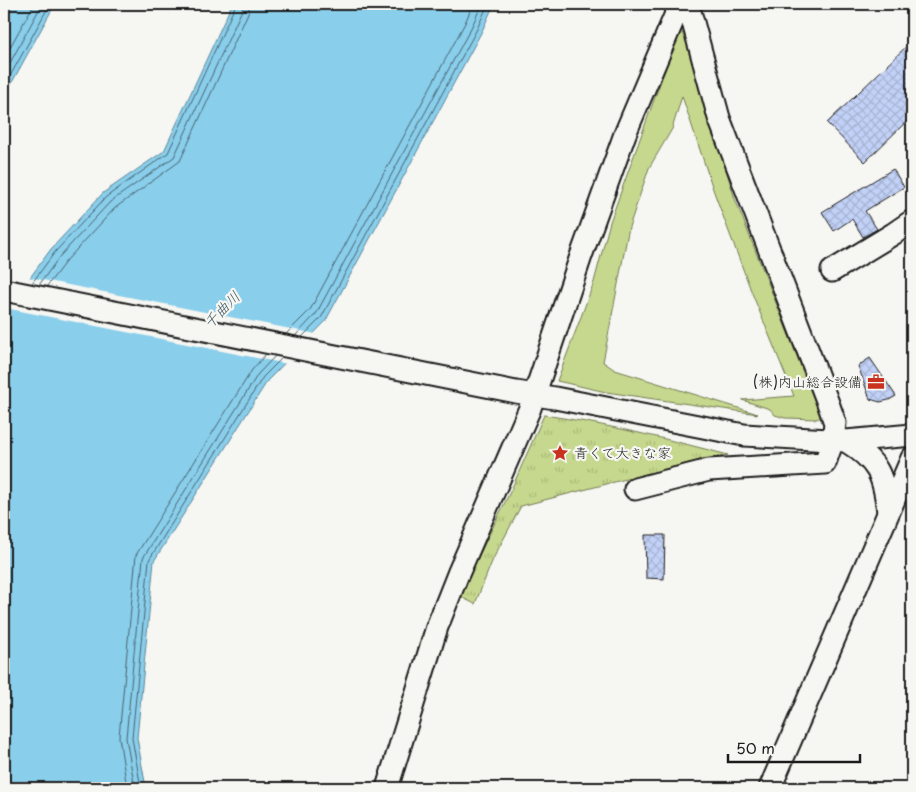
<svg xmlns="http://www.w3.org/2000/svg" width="916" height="792" viewBox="0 0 916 792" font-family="'Playpen Sans','Klee One',sans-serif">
	<defs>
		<pattern id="park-tufts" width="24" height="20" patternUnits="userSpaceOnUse" patternTransform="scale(1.25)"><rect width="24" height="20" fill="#c6d88d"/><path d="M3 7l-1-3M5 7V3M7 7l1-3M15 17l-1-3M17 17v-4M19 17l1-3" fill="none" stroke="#aab979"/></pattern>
		<pattern id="building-cross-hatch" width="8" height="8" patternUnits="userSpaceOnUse" patternTransform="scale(1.25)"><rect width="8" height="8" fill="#c2d1f7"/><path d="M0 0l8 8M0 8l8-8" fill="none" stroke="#a6b3d3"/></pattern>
	</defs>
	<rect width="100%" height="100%" fill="#f6f6f2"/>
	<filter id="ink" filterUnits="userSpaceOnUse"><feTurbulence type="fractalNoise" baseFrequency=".02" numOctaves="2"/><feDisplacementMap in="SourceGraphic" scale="10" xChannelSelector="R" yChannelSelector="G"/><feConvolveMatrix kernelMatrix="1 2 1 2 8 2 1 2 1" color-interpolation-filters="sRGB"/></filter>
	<g filter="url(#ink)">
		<polygon fill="#c6d88d" stroke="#717a54" points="680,28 688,46 735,199 821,417 817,419 785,418 775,415 770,409 742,400 794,396 752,293 714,192 682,96 672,129 649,168 629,227 603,362 615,370 758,414 606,392 557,381 594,282 610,222"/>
		<path fill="url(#park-tufts)" stroke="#717a54" d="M544,415C606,424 667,439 728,455L700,460L521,506L493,559L475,604L459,596L511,490Z"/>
		<g fill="#89ceeb" stroke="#5d8798">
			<polygon points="4,4 55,4 4,97"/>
			<polygon points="232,4 494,4 482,31 325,322 268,380 154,561 137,738 146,788 4,788 4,313 51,249 103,193 164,151"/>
		</g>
		<polygon fill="#f6f6f2" points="28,277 316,334 287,364 5,308"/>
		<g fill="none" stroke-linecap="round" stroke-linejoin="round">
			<g stroke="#48636f" stroke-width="1">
				<polyline points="4,58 34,4"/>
				<polyline points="4,74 42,4"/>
				<polyline points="4,87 50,4"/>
				<polyline points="32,283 55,252 106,197 168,153 236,4"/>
				<polyline points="39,285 60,256 110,202 174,157 242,10 243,4"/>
				<polyline points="47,286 66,261 115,208 180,161 248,13 250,4"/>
				<polyline points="286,334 310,310 465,23 473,4"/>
				<polyline points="295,336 316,314 472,26 482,4"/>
				<polyline points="302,337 321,318 477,29 488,4"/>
				<polyline points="127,788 119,737 136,555 252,370 266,354"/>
				<polyline points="135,788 126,738 143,558 258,374 275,356"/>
				<polyline points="141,788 132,738 149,560 263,377 282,358"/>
			</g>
		</g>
		<g fill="url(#building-cross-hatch)" stroke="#1c1c1c">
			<polygon points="912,41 912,116 865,162 827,123"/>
			<polygon points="893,169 904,187 865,211 877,229 863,237 852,219 834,231 822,212"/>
			<polygon points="870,358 896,396 889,400 880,402 870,399 858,366"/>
			<polygon points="645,535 665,535 664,579 646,578"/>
		</g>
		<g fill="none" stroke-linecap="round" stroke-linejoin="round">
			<g stroke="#1c1c1c" stroke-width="25">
				<g id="minor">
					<polyline points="832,271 893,234 912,221"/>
					<polyline points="4,290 516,392 555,398 744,435 846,441 912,435"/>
					<path d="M846,441C878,461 884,476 888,512"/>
					<polyline points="635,489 709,470 825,463 833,440 835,423 828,403 719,118 688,4"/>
					<polyline points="387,788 437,627 458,574 530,408 581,256 625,134 680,4"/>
					<polyline points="770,788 912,458"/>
				</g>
			</g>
			<use href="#minor" stroke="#f6f6f2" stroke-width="21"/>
		</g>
	</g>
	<defs>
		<g id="office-bare" transform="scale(1.35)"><path d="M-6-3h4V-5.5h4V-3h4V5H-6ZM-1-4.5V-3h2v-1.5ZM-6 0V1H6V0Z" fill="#c8321e" stroke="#f6f6f2" stroke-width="2.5" paint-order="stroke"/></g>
		<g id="sight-bare" transform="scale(1.35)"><path d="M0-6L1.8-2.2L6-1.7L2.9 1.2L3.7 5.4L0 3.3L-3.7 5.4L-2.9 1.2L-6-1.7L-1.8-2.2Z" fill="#c8321e" stroke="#f6f6f2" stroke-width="2.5" paint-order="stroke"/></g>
	</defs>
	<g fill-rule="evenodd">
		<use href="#office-bare" x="876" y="382"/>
		<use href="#sight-bare" x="560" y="453"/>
	</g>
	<g text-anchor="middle" stroke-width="4.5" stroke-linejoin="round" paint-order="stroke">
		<g font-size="14" fill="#1c1c1c" stroke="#f6f6f2" text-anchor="end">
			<text x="862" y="387">(株)内山総合設備</text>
			<text x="574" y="458" text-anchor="start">青くて大きな家</text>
		</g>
		<g font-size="15" font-style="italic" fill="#425a64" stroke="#f6f6f2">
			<text transform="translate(222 310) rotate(-45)" y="5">千曲川</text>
		</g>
	</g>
	<rect width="916" height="792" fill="none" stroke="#f6f6f2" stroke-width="20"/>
	<rect x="10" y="10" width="896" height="772" fill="none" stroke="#1c1c1c" stroke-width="2" filter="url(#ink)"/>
	<path d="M728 754v8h132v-8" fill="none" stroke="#1c1c1c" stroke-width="2.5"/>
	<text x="736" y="754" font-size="15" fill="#1c1c1c" stroke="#f6f6f2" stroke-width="4" paint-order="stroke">50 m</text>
</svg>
